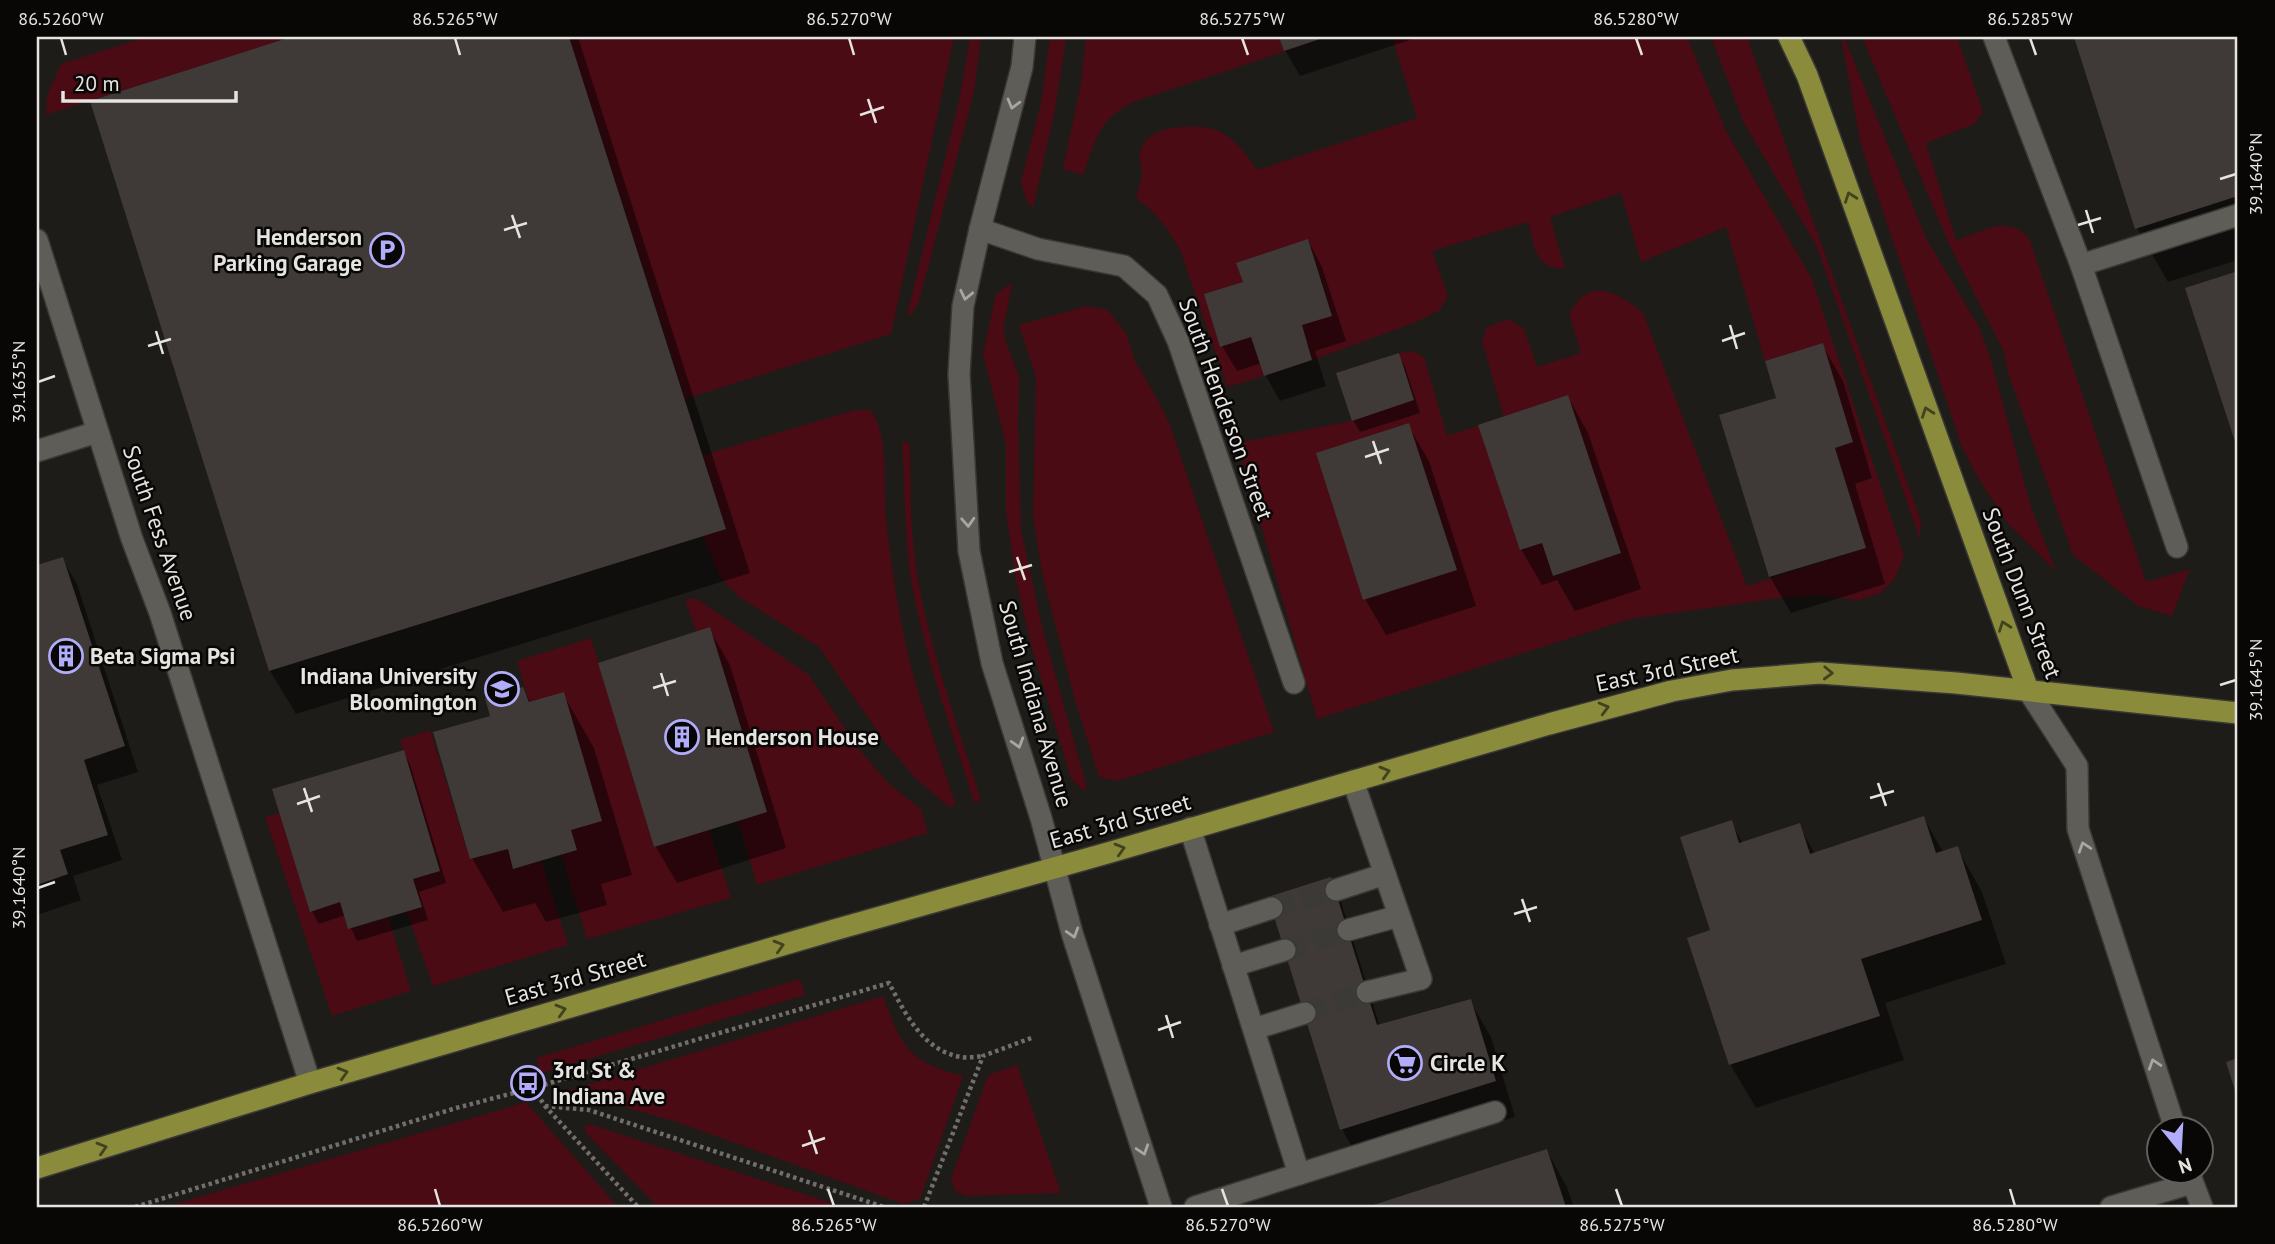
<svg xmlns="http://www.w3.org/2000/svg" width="2275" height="1244" viewBox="0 0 2275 1244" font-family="'PT Sans',sans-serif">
	<rect width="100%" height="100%" fill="#1e1c18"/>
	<g fill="#4a0b14">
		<polygon points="146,37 291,37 46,115 47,96 61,64"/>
		<polygon points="569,37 954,37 891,334 685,399"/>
		<polygon points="970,37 981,37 974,92 919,302 912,314 907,315 959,101"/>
		<polygon points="1050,37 1065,37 1065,44 1055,110 1033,208 1027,202 1021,182 1041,103"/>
		<path d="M1086,37H1328L1133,102C1096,122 1097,138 1083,175L1063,169L1081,84Z"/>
		<path d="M1392,37H1687L1726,131L1811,277L1904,556L1894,580L1879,594L1858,600L1817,595L1780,598L1630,619L1317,719L1237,443L1352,421L1414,400L1399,353L1413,351L1424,357L1447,436L1504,417L1482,341L1487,327L1509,319L1524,329L1537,367L1581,353L1569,314C1573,308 1578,300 1583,296C1601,281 1630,301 1643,313L1747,586L1866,548L1835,448L1853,441L1823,344L1765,361L1726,227L1641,262L1621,193L1550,217L1565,269C1533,267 1536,249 1528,222L1432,251L1448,296L1440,310L1414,323L1312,360L1302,325L1332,315L1309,240L1237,263L1243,282L1205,294L1251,337L1264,376L1227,387L1181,252C1169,230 1157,213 1136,198C1138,190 1142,180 1142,172C1141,158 1136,155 1145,142C1150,134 1164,129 1173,128C1218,122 1233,134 1257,170L1417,118Z"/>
		<polygon points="1711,37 1747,37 1921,521 1920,539 1817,247 1744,123"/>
		<polygon points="1841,37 1844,37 1926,238 1979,327 1991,360 2031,507 2056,571 2009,525 1978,478 1962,447 1869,170 1861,145"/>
		<path d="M1862,37H1957L1983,112L1974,124L1926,143L1956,240C1983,233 2005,213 2029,238L2146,582L2190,569L2172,616L2138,606L2073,555L2008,373L2004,352L1948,242Z"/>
		<polygon points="1012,283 1004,326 1005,339 1019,377 1018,426 1021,529 1043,631 1087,788 1082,790 1071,778 1032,649 1016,580 1006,512 1006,444 983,354 996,294"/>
		<polygon points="1087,306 1108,310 1127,335 1134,359 1160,404 1170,425 1274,732 1117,781 1099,777 1074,697 1042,573 1033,515 1036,377 1019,325"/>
		<path d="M855,410H870C890,433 883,489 886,519C892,573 900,626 914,678C927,721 942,763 956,805L949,807L914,777L884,741L819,647L739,597L720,577L703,535L726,528L703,455Z"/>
		<path d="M902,441L910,445C911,477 910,509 913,541C920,625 957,720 981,801L974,802C953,734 928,666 914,596C904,546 905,493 902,441Z"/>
		<polygon points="691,598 697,599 809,675 858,748 889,784 921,809 928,833 757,885 738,821 766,812 685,601"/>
		<polygon points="591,638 654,847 709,830 731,898 587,939 561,854 577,850 571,830 602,821 564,692 529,702 517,661"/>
		<polygon points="430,730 470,859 508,849 514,869 541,861 568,945 433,986 407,912 422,907 413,879 440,870 400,740"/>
		<polygon points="280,813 310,912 340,902 348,929 388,917 411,991 332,1016 265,817"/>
		<polygon points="800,979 805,995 541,1073 536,1058"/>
		<path d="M883,996C902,1047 908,1062 963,1076L920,1199L903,1204L677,1122L566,1091Z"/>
		<polygon points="1017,1065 1061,1193 966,1196 955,1191 951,1179 988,1075"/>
		<polygon points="526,1102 618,1207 164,1207 507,1108"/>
		<polygon points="589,1124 844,1207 658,1207 588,1135 584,1127"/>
	</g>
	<g fill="#0007">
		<polygon points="296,37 578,37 750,573 296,714 270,671 93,102"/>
		<polygon points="1281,37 1419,37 1300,76 1285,50"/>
		<polygon points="2076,37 2238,37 2238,260 2168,282 2137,228"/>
		<polygon points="1308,241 1322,267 1346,341 1315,351 1326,386 1280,401 1266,376 1262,363 1237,371 1222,346 1245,283"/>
		<polygon points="2238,273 2238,447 2188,289"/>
		<polygon points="1822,345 1843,381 1872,478 1855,484 1885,584 1791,613 1770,577 1722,417 1778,399"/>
		<polygon points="1398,355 1405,367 1420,413 1360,432 1353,420"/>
		<polygon points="1568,397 1588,433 1641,589 1575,611 1557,580 1542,585 1521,549"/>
		<polygon points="1408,425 1429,461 1476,606 1386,635 1365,599"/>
		<polygon points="62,559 77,584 138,772 97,785 122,860 73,876 81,900 37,915 37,567"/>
		<polygon points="709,629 730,665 786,848 677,883 656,847 600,664"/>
		<polygon points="523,689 531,703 563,694 594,748 632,875 601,884 607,905 546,922 535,903 503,912 472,858 492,717"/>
		<polygon points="403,752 410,764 446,883 419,892 428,920 357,941 345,915 319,924 312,911"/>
		<polygon points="1924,818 1943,852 1957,848 1982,892 2006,964 1885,1003 1904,1060 1756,1108 1730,1064 1712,932 1731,822 1743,844 1799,825 1815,854"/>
		<polygon points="1338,892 1380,1027 1470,1001 1491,1037 1515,1117 1362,1165 1342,1129"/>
		<polygon points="1547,1151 1567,1187 1574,1207 1371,1207"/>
	</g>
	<g fill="#3f3a38">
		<polygon points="291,37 569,37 726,529 269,671 90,101"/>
		<polygon points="1279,37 1326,37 1284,51"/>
		<polygon points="2074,37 2238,37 2238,196 2135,229"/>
		<polygon points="1308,239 1332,316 1302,325 1312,360 1264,376 1251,337 1220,347 1204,294 1243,282 1236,263"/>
		<polygon points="2238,271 2238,451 2185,288"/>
		<polygon points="1823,343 1853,442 1835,448 1866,548 1769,577 1719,415 1776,398 1765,361"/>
		<polygon points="1399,353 1414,400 1352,421 1336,373"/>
		<polygon points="1568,395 1621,553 1553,576 1542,543 1520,550 1478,425"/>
		<polygon points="1409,423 1457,570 1363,600 1316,453"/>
		<polygon points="63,557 125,746 84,760 108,835 60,850 68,874 37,885 37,565"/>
		<polygon points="710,627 767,812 654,847 598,663"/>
		<polygon points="523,687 529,702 564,692 602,821 571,830 577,850 513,869 508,849 470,859 433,732 490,716 485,698"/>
		<polygon points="404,750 440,871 413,879 422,907 348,929 340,902 310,912 272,789"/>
		<polygon points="1924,816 1936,853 1958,846 1982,920 1861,959 1880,1016 1729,1065 1687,938 1710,930 1680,837 1732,820 1739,843 1800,823 1810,854"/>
		<polygon points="1331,877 1377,1025 1471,999 1496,1081 1340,1130 1268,897"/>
		<polygon points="2238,1058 2238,1100 2226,1062"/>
		<polygon points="1547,1149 1566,1207 1367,1207"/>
	</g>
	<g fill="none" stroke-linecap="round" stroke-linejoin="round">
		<g stroke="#3c3a36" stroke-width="21" stroke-dasharray="21 10" stroke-linecap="butt">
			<polyline points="1272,908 1336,890"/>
			<polyline points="1285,950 1348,930"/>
			<polyline points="1305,1013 1367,992"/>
		</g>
		<g stroke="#393835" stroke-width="24">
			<g id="minor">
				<polyline points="1025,37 1022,67 980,229 963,306 959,374 969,551 992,663 1041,818 1072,933 1161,1207"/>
				<polyline points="1994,37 2081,265 2177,547"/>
				<polyline points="980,229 1038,249 1124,266 1157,295 1178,341 1294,683"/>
				<polyline points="37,240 132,539 160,613 310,1083"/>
				<polyline points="2081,265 2238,215"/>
				<polyline points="37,451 97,432"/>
				<polyline points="2028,690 2077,766 2078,829 2175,1128"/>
				<polyline points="1353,781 1421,979 1367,992"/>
				<polyline points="1190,828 1299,1174"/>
				<polyline points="1336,890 1385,874"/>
				<polyline points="1220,925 1272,908"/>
				<polyline points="1348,930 1399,916"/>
				<polyline points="1233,966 1285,950"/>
				<polyline points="1254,1029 1305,1013"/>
				<polyline points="2188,1170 2202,1207"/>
				<polyline points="1195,1207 1495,1112"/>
				<polyline points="2111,1207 2192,1183"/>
			</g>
		</g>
		<g stroke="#393835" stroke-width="24">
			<g id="major">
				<polyline points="1789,37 1807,75 2028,690"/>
				<polyline points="37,1168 310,1083 834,930 1111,852 1549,724 1672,691 1732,680 1820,673 1956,683 2238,713"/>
			</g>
		</g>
		<g stroke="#716f6c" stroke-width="4.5" stroke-dasharray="3.5 3.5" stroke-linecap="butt">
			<polyline points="533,1088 545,1106 638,1207"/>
			<polyline points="545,1106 589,1110 884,1207"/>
			<path d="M135,1207L456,1108L533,1088L889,983C905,1013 923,1051 961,1057C967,1058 976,1057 983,1056"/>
			<polyline points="924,1207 983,1056 1034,1037"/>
		</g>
		<use href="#minor" stroke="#5f5d58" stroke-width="21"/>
		<use href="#major" stroke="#8a8c3c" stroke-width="21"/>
	</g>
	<defs><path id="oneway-chevron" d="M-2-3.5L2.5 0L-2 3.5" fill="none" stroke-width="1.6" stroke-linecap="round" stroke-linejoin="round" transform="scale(1.75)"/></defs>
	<g stroke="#a9a7a3">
		<use href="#oneway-chevron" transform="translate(1013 104) rotate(105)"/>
		<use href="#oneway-chevron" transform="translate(966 295) rotate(102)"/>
		<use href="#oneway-chevron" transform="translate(968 522) rotate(87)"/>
		<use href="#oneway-chevron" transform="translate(1018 743) rotate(73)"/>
		<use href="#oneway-chevron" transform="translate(2084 847) rotate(-108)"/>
		<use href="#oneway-chevron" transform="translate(1073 933) rotate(73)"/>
		<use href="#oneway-chevron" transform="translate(2154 1064) rotate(-108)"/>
		<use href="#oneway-chevron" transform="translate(1143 1150) rotate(72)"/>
	</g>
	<g stroke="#42431e">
		<use href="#oneway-chevron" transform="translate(1850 197) rotate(-110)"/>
		<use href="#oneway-chevron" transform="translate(1927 412) rotate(-110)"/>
		<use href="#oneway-chevron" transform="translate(2004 626) rotate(-110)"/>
		<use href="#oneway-chevron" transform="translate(1828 673) rotate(2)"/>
		<use href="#oneway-chevron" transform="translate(1604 708) rotate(-15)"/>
		<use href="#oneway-chevron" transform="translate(1385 772) rotate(-16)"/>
		<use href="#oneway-chevron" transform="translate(1120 849) rotate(-16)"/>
		<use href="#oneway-chevron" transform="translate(779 946) rotate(-16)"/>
		<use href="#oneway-chevron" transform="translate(561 1010) rotate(-16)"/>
		<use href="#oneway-chevron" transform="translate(343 1073) rotate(-16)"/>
		<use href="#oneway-chevron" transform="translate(102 1148) rotate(-17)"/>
	</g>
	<path fill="none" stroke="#e5e4e1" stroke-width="2.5" d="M61,38L66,55M455,38L460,55M849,38L854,55M1242,38L1248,55M1636,38L1642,55M2030,38L2036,55M868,99L876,123M860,115L884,107M2220,179L2236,174M2086,210L2093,233M512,215L520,238M2078,225L2101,218M504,230L527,223M1730,325L1737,349M156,331L163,354M1722,341L1745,333M148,346L171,339M38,382L55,376M1373,441L1381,464M1365,457L1389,449M1017,557L1025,580M1009,572L1032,565M661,673L668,696M2220,685L2236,680M653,688L676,681M1878,783L1886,806M304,788L312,812M1870,798L1894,791M297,804L320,796M38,888L55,882M1522,899L1530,922M1514,914L1537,907M1166,1015L1173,1038M1158,1030L1181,1022M809,1130L817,1154M802,1146L825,1138M435,1189L440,1206M828,1189L834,1206M1222,1189L1228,1206M1616,1189L1622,1206M2010,1189L2015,1206"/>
	<defs>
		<g id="parking-ring" transform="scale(1.75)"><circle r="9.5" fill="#080706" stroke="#b1adfa" stroke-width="1.5"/><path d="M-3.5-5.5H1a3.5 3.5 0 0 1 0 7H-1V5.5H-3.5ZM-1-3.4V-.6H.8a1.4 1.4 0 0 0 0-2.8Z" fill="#b1adfa"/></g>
		<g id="building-ring" transform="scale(1.75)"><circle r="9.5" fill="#080706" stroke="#b1adfa" stroke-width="1.5"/><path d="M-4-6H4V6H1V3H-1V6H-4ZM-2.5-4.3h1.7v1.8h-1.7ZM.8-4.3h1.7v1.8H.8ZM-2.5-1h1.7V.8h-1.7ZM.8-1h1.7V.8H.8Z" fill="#b1adfa"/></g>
		<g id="university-ring" transform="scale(1.75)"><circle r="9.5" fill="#080706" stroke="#b1adfa" stroke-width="1.5"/><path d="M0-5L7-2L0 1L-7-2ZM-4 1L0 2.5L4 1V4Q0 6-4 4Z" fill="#b1adfa"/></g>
		<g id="supermarket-ring" transform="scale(1.75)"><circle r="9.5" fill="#080706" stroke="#b1adfa" stroke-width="1.5"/><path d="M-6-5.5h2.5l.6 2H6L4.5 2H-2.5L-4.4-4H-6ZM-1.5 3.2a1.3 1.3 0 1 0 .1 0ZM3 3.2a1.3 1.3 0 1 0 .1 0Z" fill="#b1adfa"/></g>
		<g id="bus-ring" transform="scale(1.75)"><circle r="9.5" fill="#080706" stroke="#b1adfa" stroke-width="1.5"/><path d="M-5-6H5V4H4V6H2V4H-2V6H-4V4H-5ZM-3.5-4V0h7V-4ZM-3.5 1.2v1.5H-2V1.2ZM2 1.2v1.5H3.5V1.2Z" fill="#b1adfa"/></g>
	</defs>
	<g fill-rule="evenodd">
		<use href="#parking-ring" x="387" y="250"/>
		<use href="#building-ring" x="66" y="656"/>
		<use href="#university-ring" x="502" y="689"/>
		<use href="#building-ring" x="682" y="737"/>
		<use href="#supermarket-ring" x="1405" y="1063"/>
		<use href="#bus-ring" x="528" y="1083"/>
	</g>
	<g text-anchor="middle" stroke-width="5" stroke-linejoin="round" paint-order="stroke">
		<g font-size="23" font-weight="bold" fill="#e5e4e1" stroke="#080706" text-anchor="start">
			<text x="362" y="245" text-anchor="end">Henderson<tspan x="362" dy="26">Parking Garage</tspan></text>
			<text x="90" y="664">Beta Sigma Psi</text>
			<text x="477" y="684" text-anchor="end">Indiana University<tspan x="477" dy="26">Bloomington</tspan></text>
			<text x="706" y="745">Henderson House</text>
			<text x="1430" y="1071">Circle K</text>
			<text x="552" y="1078">3rd St &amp;<tspan x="552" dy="26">Indiana Ave</tspan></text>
		</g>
		<g font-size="23" fill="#e5e4e1" stroke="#080706">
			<text transform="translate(1226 409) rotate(70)" y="8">South Henderson Street</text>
			<text transform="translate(160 533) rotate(71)" y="8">South Fess Avenue</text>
			<text transform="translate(2022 593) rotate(69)" y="8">South Dunn Street</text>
			<text transform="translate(1667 669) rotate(-12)" y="8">East 3rd Street</text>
			<text transform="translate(1036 704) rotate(74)" y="8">South Indiana Avenue</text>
			<text transform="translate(1120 821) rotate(-16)" y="8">East 3rd Street</text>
			<text transform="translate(575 978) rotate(-16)" y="8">East 3rd Street</text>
		</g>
	</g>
	<rect width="2275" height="1244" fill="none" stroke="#080706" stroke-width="77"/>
	<g transform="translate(2180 1150) rotate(162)"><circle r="33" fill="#080706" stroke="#605f5e" stroke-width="2"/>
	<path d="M0-5L12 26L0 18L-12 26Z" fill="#b1adfa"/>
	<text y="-10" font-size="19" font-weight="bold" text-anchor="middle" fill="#e5e4e1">N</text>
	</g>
	<path d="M63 91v10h173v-10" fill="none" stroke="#e5e4e1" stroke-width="3.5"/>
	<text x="74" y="91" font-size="21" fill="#e5e4e1" stroke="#080706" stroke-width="5" paint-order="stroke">20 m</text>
	<rect x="38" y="38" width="2198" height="1168" fill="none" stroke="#e5e4e1" stroke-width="2.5"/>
	<g font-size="18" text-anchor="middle" fill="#e5e4e1">
		<text x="61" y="25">86.5260°W</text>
		<text x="455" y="25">86.5265°W</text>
		<text x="849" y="25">86.5270°W</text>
		<text x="1242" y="25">86.5275°W</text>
		<text x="1636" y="25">86.5280°W</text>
		<text x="2030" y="25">86.5285°W</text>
		<text transform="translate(2256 174) rotate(-90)" y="6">39.1640°N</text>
		<text transform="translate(19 382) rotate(-90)" y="6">39.1635°N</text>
		<text transform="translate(2256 680) rotate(-90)" y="6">39.1645°N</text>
		<text transform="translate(19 888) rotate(-90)" y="6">39.1640°N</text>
		<text x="440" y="1231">86.5260°W</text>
		<text x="834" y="1231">86.5265°W</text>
		<text x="1228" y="1231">86.5270°W</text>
		<text x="1622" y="1231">86.5275°W</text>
		<text x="2015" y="1231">86.5280°W</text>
	</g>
</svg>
